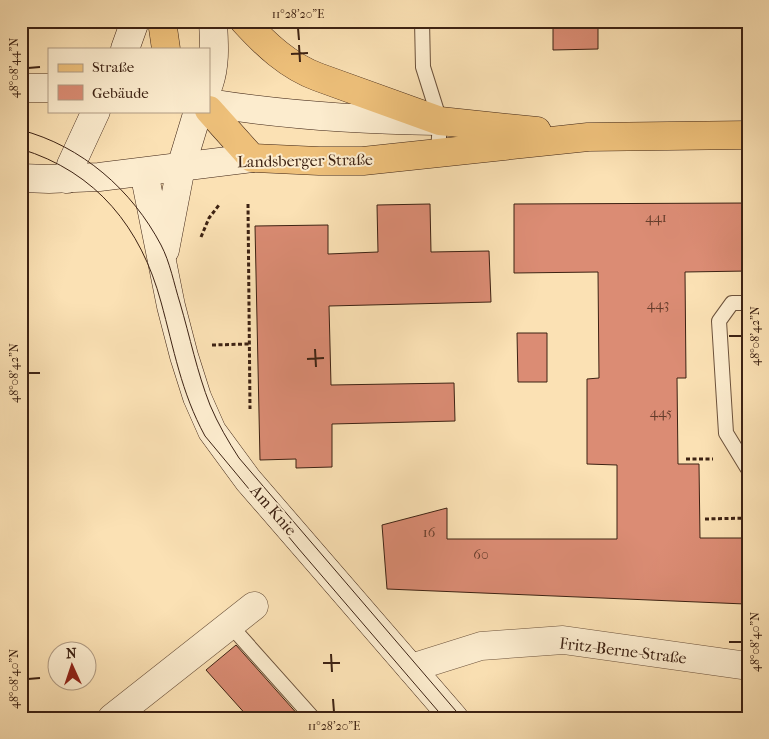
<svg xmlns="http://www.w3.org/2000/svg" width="769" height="739" viewBox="0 0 769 739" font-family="'IM FELL French Canon',serif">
	<rect width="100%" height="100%" fill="#fbe1b4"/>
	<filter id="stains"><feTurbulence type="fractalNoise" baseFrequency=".004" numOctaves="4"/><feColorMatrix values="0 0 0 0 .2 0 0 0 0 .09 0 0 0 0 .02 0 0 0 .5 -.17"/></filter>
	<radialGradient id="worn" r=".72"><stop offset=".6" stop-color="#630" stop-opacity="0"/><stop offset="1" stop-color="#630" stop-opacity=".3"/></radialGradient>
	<g fill="#db8c74" stroke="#3d2213">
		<polygon points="553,21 598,21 598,49 553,50"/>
		<polygon points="748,203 748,271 685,272 686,378 677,378 678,464 699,464 700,538 745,538 745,604 387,589 382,525 447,508 447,539 617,539 617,465 587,464 587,379 599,378 598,272 514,273 514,204"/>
		<polygon points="430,204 431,252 489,251 491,302 329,306 331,385 454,383 455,421 332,424 332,467 296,468 296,459 260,460 255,226 328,225 328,254 378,252 377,205"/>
		<polygon points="517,333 547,333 547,382 518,382"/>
		<polygon points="236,645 300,717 301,718 249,718 206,670"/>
	</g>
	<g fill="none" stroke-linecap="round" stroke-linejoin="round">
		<g stroke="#6c523b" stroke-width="16">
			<g id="lane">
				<polyline points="422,21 423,67 440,121 438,153"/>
				<polyline points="748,303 732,303 719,321 726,433 748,469"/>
				<polyline points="230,625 313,718"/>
			</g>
		</g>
		<g stroke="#6c523b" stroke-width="29">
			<g id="street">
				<polyline points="411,668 481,646 563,640 748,666"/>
				<polyline points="112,718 254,606"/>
			</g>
		</g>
		<g stroke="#3d2213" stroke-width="29">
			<g id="secondary">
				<polyline points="125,49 135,21"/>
				<path d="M209,84C216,63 214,43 213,21"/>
				<polyline points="21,88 49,88"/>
				<path d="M209,103C284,115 359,120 436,121"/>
				<polyline points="144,172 171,306 184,356 197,397 212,431 248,480 454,718"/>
				<polyline points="21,178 49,179 99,177 252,158"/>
				<polyline points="67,179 71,165 96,111"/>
				<polyline points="165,250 181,167 198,111"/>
			</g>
		</g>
		<g stroke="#3d2213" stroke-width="29">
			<g id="primary">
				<polyline points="162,21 166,49"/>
				<path d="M244,21C265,44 288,66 318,77L440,121L537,131"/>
				<polyline points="209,110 252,158 319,161 363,161 588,137 748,135"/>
			</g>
		</g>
		<g stroke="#3d2213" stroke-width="3" stroke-dasharray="4 2.5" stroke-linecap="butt">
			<polyline points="248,204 250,409"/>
			<polyline points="201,237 209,218 219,205"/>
			<polyline points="212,345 249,344"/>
			<polyline points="686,459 713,459"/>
			<polyline points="705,519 748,518"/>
		</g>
		<use href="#lane" stroke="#fcecce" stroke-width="14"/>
		<use href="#street" stroke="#fcecce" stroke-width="28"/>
		<use href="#secondary" stroke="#fcecce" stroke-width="28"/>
		<use href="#primary" stroke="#eec07a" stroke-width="28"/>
		<g stroke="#3d2213" stroke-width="1">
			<path d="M21,130C82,146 132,190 161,245C170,262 174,284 180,303C190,337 197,372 210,405C218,424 228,441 239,458L462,718"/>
			<path d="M21,149C97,172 141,228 161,302C174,349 181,392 205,436L298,548L444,718"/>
		</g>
	</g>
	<path fill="none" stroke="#3d2213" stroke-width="2" d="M298,28L299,40M299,45L300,62M291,54L308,53M28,68L40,67M729,336H742M315,349L316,367M307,359L324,358M28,373H40M729,642H742M331,654L332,672M323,663H340M28,679L40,678M333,699L334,712"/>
	<g text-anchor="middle" stroke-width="4" stroke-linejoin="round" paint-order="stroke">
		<g font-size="14" fill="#643c2b">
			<text x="656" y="222">441</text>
			<text x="658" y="309">443</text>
			<text x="661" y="417">445</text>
			<text x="429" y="537">16</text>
			<text x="481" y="559">60</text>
		</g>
		<g font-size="16" fill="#3d2213" stroke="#fcecce">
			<text transform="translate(305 160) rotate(-1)" y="6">Landsberger Straße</text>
			<text transform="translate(274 510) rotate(49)" y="6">Am Knie</text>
			<text transform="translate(623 650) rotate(7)" y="6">Fritz-Berne-Straße</text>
		</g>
	</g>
	<rect width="769" height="739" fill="none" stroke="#fbe1b4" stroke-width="55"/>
	<rect x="48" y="48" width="162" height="65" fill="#fcecce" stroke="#b09b83"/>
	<rect x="58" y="64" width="25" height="8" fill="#eec07a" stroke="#b09b83"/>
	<text x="92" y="72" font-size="15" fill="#3d2213">Straße</text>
	<rect x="58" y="85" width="25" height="15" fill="#db8c74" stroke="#b09b83"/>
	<text x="92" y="98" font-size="15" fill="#3d2213">Gebäude</text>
	<g transform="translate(72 666) rotate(357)"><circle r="24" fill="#fcecce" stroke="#b09b83"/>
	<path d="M0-4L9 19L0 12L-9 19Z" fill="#8f2418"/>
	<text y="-8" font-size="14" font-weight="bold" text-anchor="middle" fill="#3d2213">N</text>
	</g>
	<rect x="28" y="28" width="714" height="684" fill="none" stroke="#3d2213" stroke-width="2"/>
	<g font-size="12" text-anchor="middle" fill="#3d2213">
		<text x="298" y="18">11°28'20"E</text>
		<text transform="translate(14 68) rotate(-90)" y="4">48°08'44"N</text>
		<text transform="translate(755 336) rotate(-90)" y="4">48°08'42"N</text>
		<text transform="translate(14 373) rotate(-90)" y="4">48°08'42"N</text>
		<text transform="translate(755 642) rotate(-90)" y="4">48°08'40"N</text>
		<text transform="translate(14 679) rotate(-90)" y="4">48°08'40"N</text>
		<text x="334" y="730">11°28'20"E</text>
	</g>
	<rect width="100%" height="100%" filter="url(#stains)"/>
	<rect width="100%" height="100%" fill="url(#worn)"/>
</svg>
